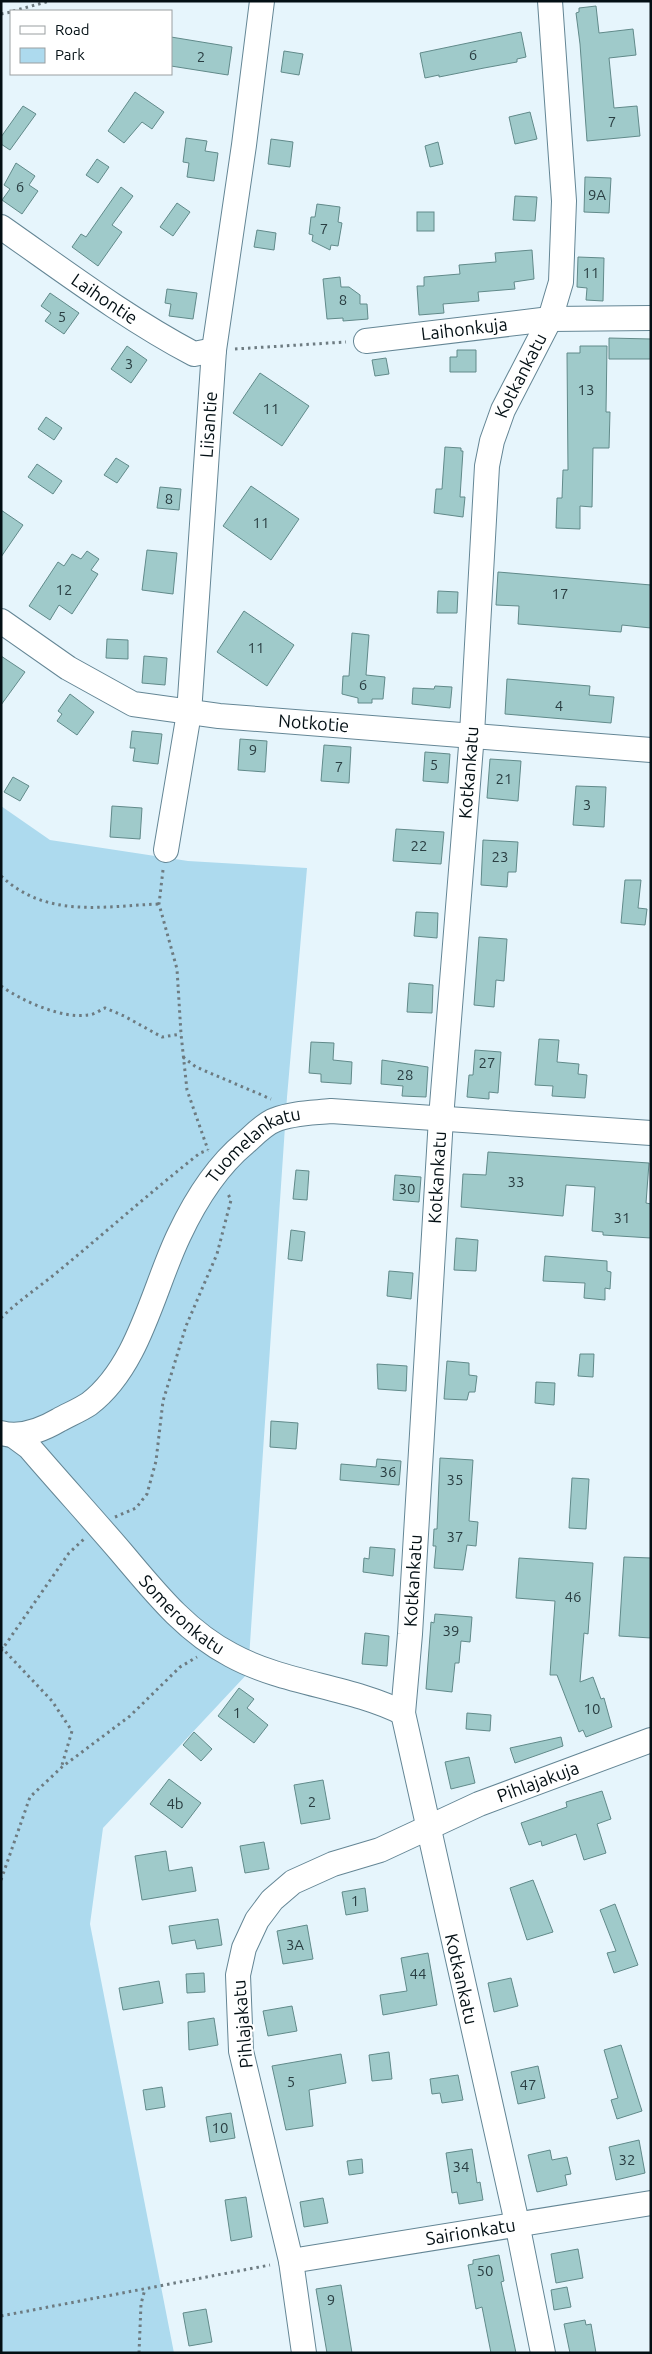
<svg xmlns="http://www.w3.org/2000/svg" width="652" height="2354" viewBox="0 0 652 2354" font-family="Ubuntu,sans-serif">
	<rect width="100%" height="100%" fill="#e6f5fc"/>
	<polygon fill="#addaee" points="1,806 50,840 188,861 307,868 287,1097 248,1673 103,1828 90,1924 174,2353 1,2353"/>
	<g fill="#9fcaca" stroke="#618a8a">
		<polygon points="596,6 599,33 633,29 636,55 609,58 614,108 637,106 640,136 587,141 580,44 576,13 579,12 579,8"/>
		<polygon points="521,32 526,57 517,59 517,62 484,68 439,77 439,75 425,78 420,53"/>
		<polygon points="171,37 232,47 228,75 171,66"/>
		<polygon points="284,51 303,54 299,75 281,72"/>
		<polygon points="135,92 164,112 152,129 142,122 124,143 108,131"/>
		<polygon points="23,106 36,114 10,150 1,144 1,137"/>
		<polygon points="530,112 537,139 515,144 509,117"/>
		<polygon points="186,138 207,141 205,151 218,153 214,181 187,177 189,163 183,162"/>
		<polygon points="271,139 293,142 290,167 268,164"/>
		<polygon points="438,142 443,164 430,167 425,146"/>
		<polygon points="97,159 109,167 98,183 86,175"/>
		<polygon points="16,163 35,176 29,185 38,191 22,214 2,200 10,189 4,185"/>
		<polygon points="585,177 611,178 609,213 584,212"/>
		<polygon points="121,187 133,196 112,225 122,232 98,266 72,247 81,234 86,237"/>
		<polygon points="515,196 537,197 535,221 513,220"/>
		<polygon points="177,203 190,212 173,236 160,227"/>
		<polygon points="317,204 340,207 338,222 342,223 338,246 331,245 330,250 312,241 313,235 309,234 311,217 315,217"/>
		<rect x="417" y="212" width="17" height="19"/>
		<polygon points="257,230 276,233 274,250 254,247"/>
		<polygon points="532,250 534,279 514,282 515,289 478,292 479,301 443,304 444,313 419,315 417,286 424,286 424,277 460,274 459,265 496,262 495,253"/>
		<polygon points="578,257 604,258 603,301 586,300 587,288 577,287"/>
		<polygon points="340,277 341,287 349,287 360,295 360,304 367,304 368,319 343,321 343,318 327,319 323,279"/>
		<polygon points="167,289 197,293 193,319 169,316 171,304 165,303"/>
		<polygon points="50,293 79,313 64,334 45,321 51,313 41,306"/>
		<polygon points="609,338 651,339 651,359 609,359"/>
		<polygon points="127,346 147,360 131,383 111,369"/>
		<polygon points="580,346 607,346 606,412 610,412 609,448 593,448 592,507 580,506 580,529 556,528 557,498 562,498 563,470 568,470 567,353 580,353"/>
		<polygon points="457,350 476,350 476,372 450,372 450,357 457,357"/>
		<polygon points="386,358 389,374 375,376 372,360"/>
		<polygon points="260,373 309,406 282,446 233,413"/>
		<polygon points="46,417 62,428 54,440 38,429"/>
		<polygon points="445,447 461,448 461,451 463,451 460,497 465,497 463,517 434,513 436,489 442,489"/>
		<polygon points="116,458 129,466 117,483 104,475"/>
		<polygon points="37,464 62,481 53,494 28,477"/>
		<polygon points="251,486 299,519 271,560 223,526"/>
		<polygon points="160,487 181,489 179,510 157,508"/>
		<polygon points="1,510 23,525 1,557"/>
		<polygon points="147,550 177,553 173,594 142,590"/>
		<polygon points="87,551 99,559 91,570 98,574 72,614 59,605 50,620 29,606 58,562 64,566 72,554 81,559"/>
		<polygon points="498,572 651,585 651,628 622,625 621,632 518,624 519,606 496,605"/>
		<polygon points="438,591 458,592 457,613 437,613"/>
		<polygon points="244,611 294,645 267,686 217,652"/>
		<polygon points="352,633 369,635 366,675 385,677 383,699 372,699 372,703 358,703 358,698 342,694 343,676 349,676"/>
		<polygon points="107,639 128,640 128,659 106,658"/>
		<polygon points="1,656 25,672 1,705"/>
		<polygon points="144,656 167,658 165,685 142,683"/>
		<polygon points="507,679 590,686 589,695 614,697 611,723 505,714"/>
		<polygon points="435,686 452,687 450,708 412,704 413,688 434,689"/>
		<polygon points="70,694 94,712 77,735 57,721 62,714 58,711"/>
		<polygon points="132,731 162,734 158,764 133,761 135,748 130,748"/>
		<polygon points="240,739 267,741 265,772 238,770"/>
		<polygon points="324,745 351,747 349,783 321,781"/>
		<polygon points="425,752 450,754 448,783 423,781"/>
		<polygon points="490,759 521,761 518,801 487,798"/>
		<polygon points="13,777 29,786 20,801 4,792"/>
		<polygon points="576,786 606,787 604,827 573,825"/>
		<polygon points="112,806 142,808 140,839 110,837"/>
		<polygon points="396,829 444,832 441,864 393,861"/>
		<polygon points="483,840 518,842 516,872 508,872 507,887 481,885"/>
		<polygon points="625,880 641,880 638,908 647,909 645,925 621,923"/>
		<polygon points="416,912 438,913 437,938 414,936"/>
		<polygon points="479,937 507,939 504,981 496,980 494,1007 474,1005"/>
		<polygon points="409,983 433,985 432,1013 407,1012"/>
		<polygon points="539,1039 559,1040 557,1062 579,1064 578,1074 587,1075 585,1098 552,1096 553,1086 535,1085"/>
		<polygon points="311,1042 334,1043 333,1060 352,1062 351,1084 321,1082 321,1074 309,1073"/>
		<polygon points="475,1050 501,1052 498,1093 489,1092 489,1099 467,1097 469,1075 473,1075"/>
		<polygon points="382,1060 428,1067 426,1097 402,1096 403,1086 381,1084"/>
		<polygon points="488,1152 649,1163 646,1203 651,1204 651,1238 603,1235 603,1232 592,1231 595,1187 566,1185 563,1216 461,1207 463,1174 486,1175"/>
		<polygon points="296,1170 309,1171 307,1200 293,1199"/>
		<polygon points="395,1175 421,1177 419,1202 393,1200"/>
		<polygon points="291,1230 305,1232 302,1261 288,1259"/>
		<polygon points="456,1238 478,1240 476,1271 454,1270"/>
		<polygon points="545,1256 607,1261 607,1271 611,1272 610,1289 605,1288 605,1300 584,1298 585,1283 543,1281"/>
		<polygon points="389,1271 413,1273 411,1299 387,1296"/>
		<polygon points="580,1354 594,1354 593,1377 578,1376"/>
		<polygon points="447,1361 469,1363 469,1375 477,1376 475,1392 469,1392 467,1400 444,1399"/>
		<polygon points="377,1364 407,1366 406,1391 378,1389"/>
		<polygon points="536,1382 555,1383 554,1405 535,1403"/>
		<polygon points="271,1421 298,1423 296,1449 270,1447"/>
		<polygon points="440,1458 473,1460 469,1521 478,1522 476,1546 467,1545 463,1570 434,1568 436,1546 433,1546 434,1529 437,1529"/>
		<polygon points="377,1459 401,1461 399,1485 340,1480 341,1464 376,1467"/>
		<polygon points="572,1478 589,1479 586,1529 569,1528"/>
		<polygon points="370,1547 395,1549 393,1576 363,1572 364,1558 369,1559"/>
		<polygon points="624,1557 651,1558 651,1638 619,1636"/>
		<polygon points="519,1558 593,1563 588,1634 584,1633 580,1682 593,1677 601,1699 604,1698 612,1727 586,1737 583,1730 579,1732 557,1675 550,1675 555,1601 516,1598"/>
		<polygon points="435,1614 472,1617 470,1642 461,1641 459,1663 455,1663 452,1692 426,1689 431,1622 434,1623"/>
		<polygon points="365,1633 389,1636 387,1666 362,1664"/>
		<polygon points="239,1688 254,1699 247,1708 268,1725 254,1743 218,1716"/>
		<polygon points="467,1713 491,1715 490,1731 466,1729"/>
		<polygon points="194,1732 212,1749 201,1761 183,1745"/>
		<polygon points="561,1737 563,1746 515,1763 510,1748"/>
		<polygon points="469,1757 475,1783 451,1789 445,1762"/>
		<polygon points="169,1779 201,1803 182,1828 150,1804"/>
		<polygon points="323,1780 330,1819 301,1824 294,1785"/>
		<polygon points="602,1791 611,1819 597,1824 606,1853 584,1860 576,1834 542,1846 541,1841 529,1845 521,1823 567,1807 566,1802"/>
		<polygon points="264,1842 269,1869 245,1873 240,1846"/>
		<polygon points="166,1851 169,1871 192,1867 196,1891 142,1900 135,1856"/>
		<polygon points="533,1880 553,1932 527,1940 510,1888"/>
		<polygon points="365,1888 368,1911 346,1915 342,1892"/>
		<polygon points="615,1904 638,1965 614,1973 607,1953 616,1951 600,1910"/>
		<polygon points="218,1919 222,1945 197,1949 195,1940 172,1944 169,1926"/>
		<polygon points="307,1925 313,1959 283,1964 277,1931"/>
		<polygon points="428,1953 437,2005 383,2015 380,1995 407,1991 401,1958"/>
		<polygon points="204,1973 205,1992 187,1993 186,1974"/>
		<polygon points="511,1978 518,2006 494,2012 488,1983"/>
		<polygon points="159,1981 163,2003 123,2010 119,1988"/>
		<polygon points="292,2006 297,2031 268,2036 263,2011"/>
		<polygon points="214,2018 218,2045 189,2050 188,2022"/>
		<polygon points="621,2045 642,2111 617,2119 611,2100 618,2098 604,2050"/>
		<polygon points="389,2052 392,2079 372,2081 369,2055"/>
		<polygon points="341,2054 346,2083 309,2090 313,2126 286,2130 272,2066"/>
		<polygon points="538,2066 545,2098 518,2104 511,2072"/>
		<polygon points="458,2075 463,2100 442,2103 440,2093 432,2094 430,2079"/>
		<polygon points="162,2087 165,2107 146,2110 143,2090"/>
		<polygon points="231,2113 235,2138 210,2142 206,2117"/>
		<polygon points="639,2140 645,2173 616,2180 609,2147"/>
		<polygon points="472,2149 477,2183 480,2182 483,2200 459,2204 457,2192 452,2193 446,2153"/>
		<polygon points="550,2150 552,2160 567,2157 571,2174 565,2175 567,2185 537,2192 528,2155"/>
		<polygon points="362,2159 363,2173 349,2175 347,2161"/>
		<polygon points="246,2197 252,2237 231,2241 225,2200"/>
		<polygon points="323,2198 328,2223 304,2227 300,2202"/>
		<polygon points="578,2249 583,2278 556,2283 551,2254"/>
		<polygon points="499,2255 504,2281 501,2282 516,2353 491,2353 482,2307 476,2309 468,2265 473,2264 473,2260"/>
		<polygon points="341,2285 352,2353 327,2353 316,2289"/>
		<polygon points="567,2287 571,2307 554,2310 551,2290"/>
		<polygon points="206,2309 212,2342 189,2346 183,2313"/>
		<polygon points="585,2320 586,2325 591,2324 596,2353 570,2353 564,2324"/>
	</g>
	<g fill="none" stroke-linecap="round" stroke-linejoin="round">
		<g stroke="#648695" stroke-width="26">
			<g id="minor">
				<path id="s1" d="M1,227C64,271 126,318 194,354L214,350"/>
				<path id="s2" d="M366,341L550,319L651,318"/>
				<path id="s3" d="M1,621L68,668L133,704L219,716L651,750"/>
				<path id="s4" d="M166,850L189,713L214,350L244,145L262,1"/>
				<path id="s5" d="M1,1433C20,1438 42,1430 59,1420C68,1415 80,1410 89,1404C139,1366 153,1289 179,1235C195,1201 216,1167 245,1143C253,1136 264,1124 275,1120C292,1113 312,1113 331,1111L651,1133"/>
				<path id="s6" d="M14,1436L29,1447C59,1482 91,1517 121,1552C154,1591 185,1631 231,1655C284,1684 349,1686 403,1713"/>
				<path id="s7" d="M291,2261L651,2203"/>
				<path id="s8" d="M304,2353L291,2261L241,2051L238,1975L244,1948L257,1920L272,1900L293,1882L333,1864L380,1850L479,1804L651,1740"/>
				<path id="s9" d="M543,2353L517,2223L403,1713L410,1634L441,1118L472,734L487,466L492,441L503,410L550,319L561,282L564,201L550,1"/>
			</g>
		</g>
		<g stroke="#6d7b81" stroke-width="3" stroke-dasharray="2.5 4" stroke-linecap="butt">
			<polyline points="13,11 50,1"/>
			<polyline points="1,14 11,12"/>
			<polyline points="235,349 346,342"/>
			<polyline points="163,870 159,904 177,969 181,1034 187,1090 208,1150"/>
			<path d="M1,876C47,919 103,906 159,904"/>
			<path d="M1,986C22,1001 62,1019 88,1015C94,1015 100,1010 105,1008L124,1016L162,1037L181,1034"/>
			<polyline points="183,1057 196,1067 271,1099"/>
			<path d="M1,1318C19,1300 41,1286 61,1269C107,1231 152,1191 200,1153L208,1150"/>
			<polyline points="115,1517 136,1508 147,1494 156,1461 163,1401 186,1326 217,1254 231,1200 227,1192"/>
			<polyline points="1,1647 52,1701 72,1731 62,1765"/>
			<polyline points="1,1651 69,1553 84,1539"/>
			<polyline points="1,1880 30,1797 62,1767 130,1716 180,1667 197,1657"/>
			<polyline points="1,2316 270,2265"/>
			<polyline points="139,2353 141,2304 145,2289"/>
		</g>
		<use href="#minor" stroke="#fff" stroke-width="24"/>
	</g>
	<g text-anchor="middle" stroke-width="4.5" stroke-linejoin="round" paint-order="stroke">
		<g font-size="15" fill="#2a3e42">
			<text x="473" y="60">6</text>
			<text x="201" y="62">2</text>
			<text x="612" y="127">7</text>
			<text x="20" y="192">6</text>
			<text x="597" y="200">9A</text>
			<text x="324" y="234">7</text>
			<text x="591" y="278">11</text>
			<text x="343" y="305">8</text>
			<text x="62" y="322">5</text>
			<text x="129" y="369">3</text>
			<text x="586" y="395">13</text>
			<text x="271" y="414">11</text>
			<text x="169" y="504">8</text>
			<text x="261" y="528">11</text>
			<text x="64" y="595">12</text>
			<text x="560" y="599">17</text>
			<text x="256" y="653">11</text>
			<text x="363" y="690">6</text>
			<text x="559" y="711">4</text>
			<text x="253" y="755">9</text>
			<text x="434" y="770">5</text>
			<text x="339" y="772">7</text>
			<text x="504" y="784">21</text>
			<text x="587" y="810">3</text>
			<text x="419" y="851">22</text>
			<text x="500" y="862">23</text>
			<text x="487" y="1068">27</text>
			<text x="405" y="1080">28</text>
			<text x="516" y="1187">33</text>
			<text x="407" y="1194">30</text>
			<text x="622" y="1223">31</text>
			<text x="388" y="1477">36</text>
			<text x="455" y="1485">35</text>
			<text x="455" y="1542">37</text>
			<text x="573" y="1602">46</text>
			<text x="451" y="1636">39</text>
			<text x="592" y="1714">10</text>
			<text x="237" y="1718">1</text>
			<text x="312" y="1807">2</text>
			<text x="175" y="1809">4b</text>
			<text x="355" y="1906">1</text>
			<text x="295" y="1950">3A</text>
			<text x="418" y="1979">44</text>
			<text x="291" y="2087">5</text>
			<text x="528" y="2090">47</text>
			<text x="220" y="2133">10</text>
			<text x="627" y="2165">32</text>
			<text x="461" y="2172">34</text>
			<text x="485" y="2276">50</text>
			<text x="331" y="2305">9</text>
		</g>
		<g font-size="18" fill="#030f14" stroke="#fff">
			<text dy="6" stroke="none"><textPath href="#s1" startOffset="126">Laihontie</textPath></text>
			<text dy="6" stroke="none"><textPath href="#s2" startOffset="99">Laihonkuja</textPath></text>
			<text dy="6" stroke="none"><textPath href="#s9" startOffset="2002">Kotkankatu</textPath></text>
			<text dy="6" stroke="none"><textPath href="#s4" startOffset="428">Liisantie</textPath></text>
			<text dy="6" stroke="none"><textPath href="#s3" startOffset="338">Notkotie</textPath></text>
			<text dy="6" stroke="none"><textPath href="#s9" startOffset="1598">Kotkankatu</textPath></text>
			<text dy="6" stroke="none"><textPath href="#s5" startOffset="409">Tuomelankatu</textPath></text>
			<text dy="6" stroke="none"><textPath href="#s9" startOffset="1192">Kotkankatu</textPath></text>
			<text dy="6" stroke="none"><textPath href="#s9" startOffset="788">Kotkankatu</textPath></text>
			<text dy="6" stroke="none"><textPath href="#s6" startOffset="246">Someronkatu</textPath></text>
			<text dy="6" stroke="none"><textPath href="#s8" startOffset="761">Pihlajakuja</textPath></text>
			<text transform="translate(461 1979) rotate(77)" y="6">Kotkankatu</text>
			<text transform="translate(243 2024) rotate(-95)" y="6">Pihlajakatu</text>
			<text dy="6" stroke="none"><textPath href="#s7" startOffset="182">Sairionkatu</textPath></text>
		</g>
	</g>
	<rect width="652" height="2354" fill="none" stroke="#030f14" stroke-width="5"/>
	<rect x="10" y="10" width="162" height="65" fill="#ffffff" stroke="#9a9fa1"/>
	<rect x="20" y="26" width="25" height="8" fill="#ffffff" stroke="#9a9fa1"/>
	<text x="55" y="35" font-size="15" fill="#030f14">Road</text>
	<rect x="20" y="48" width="25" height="15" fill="#addaee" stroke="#9a9fa1"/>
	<text x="55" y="60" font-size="15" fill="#030f14">Park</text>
</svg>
